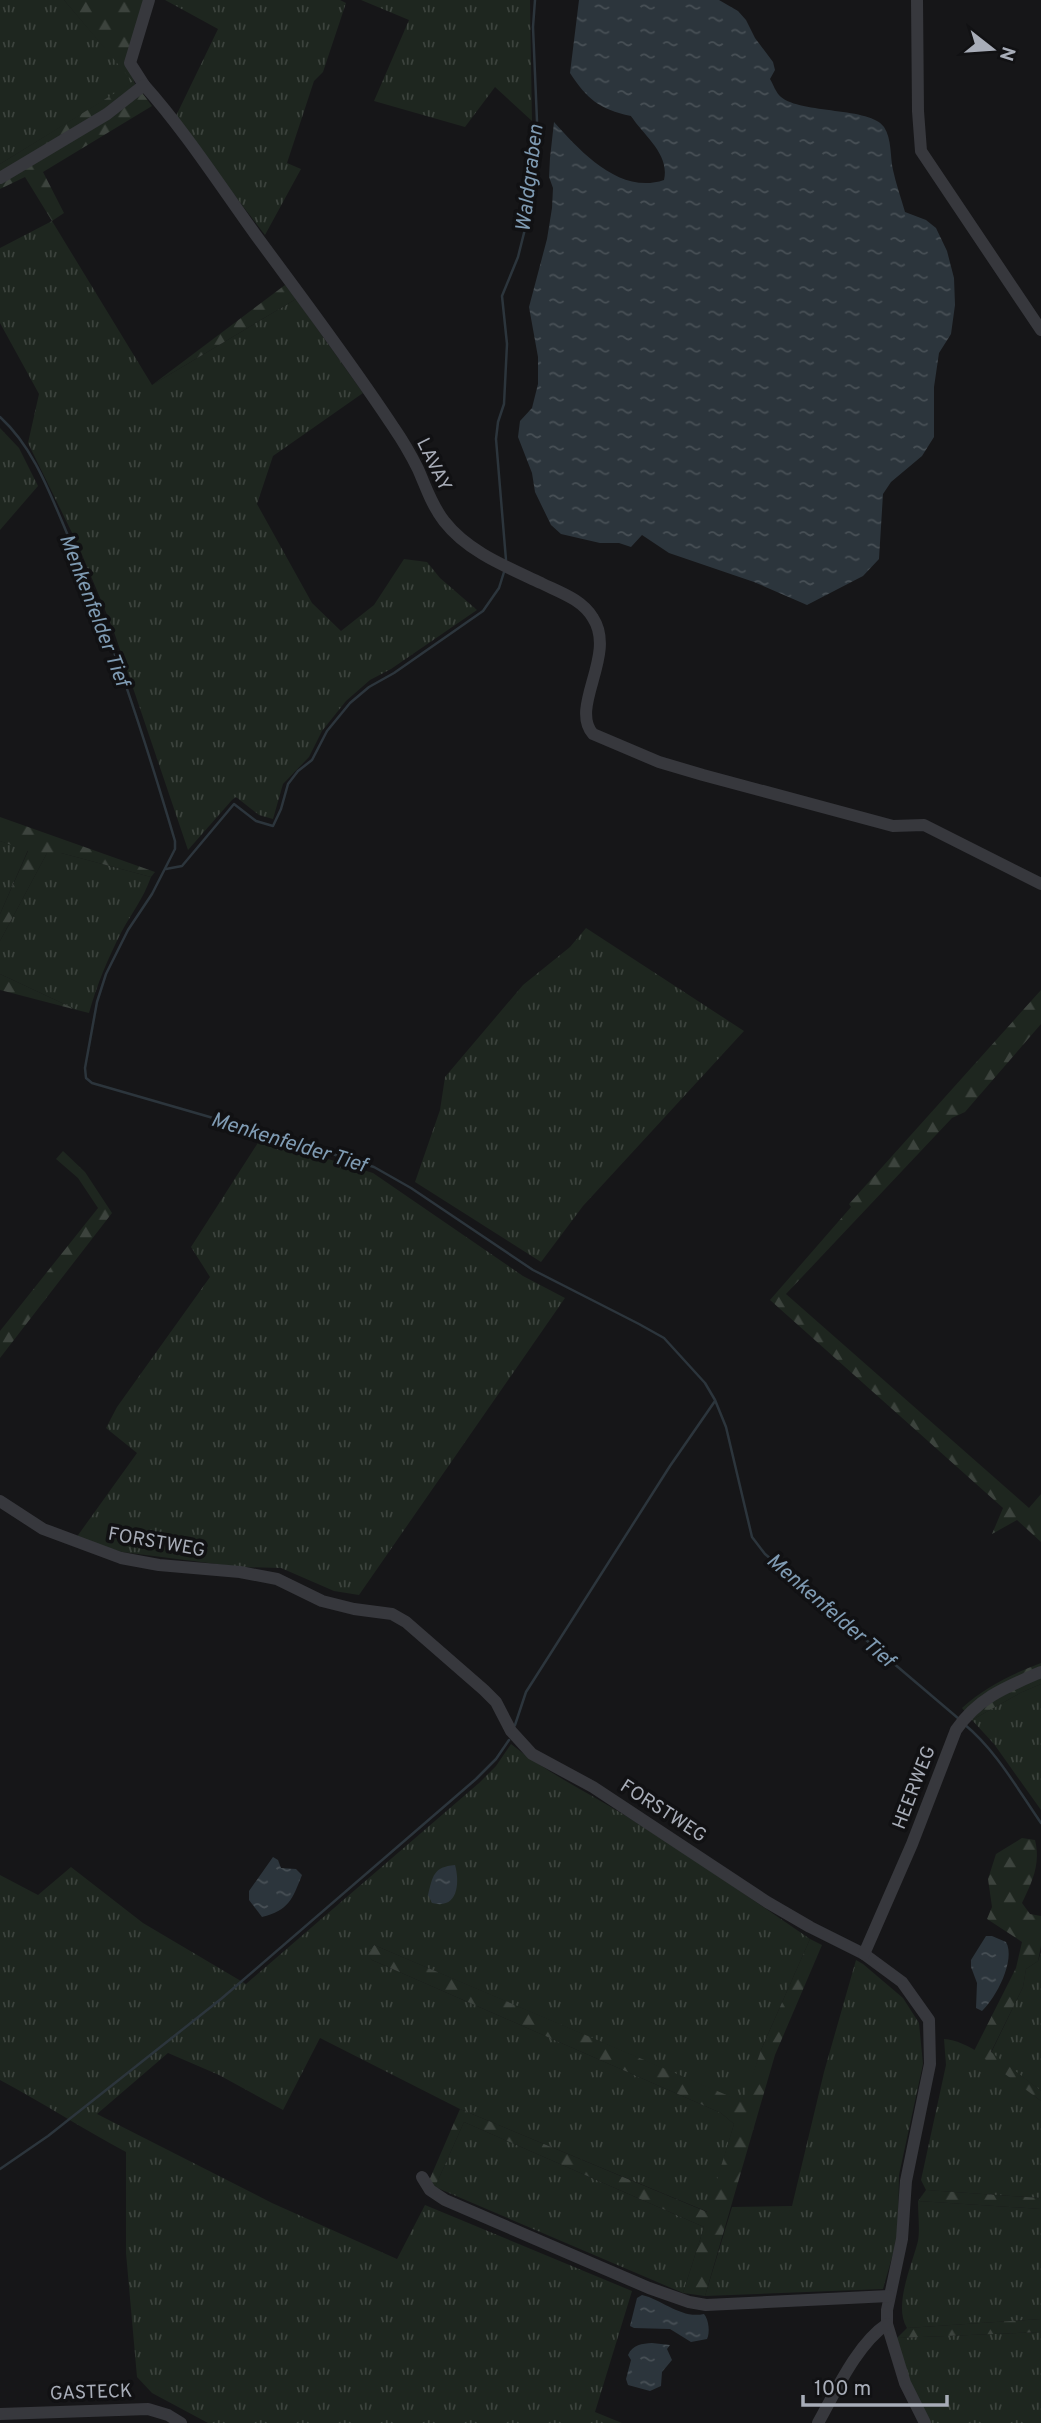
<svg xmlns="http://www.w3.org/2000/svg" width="1041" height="2423" viewBox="0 0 1041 2423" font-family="Overpass,sans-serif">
	<defs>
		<pattern id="grass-tufts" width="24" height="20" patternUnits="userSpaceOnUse" patternTransform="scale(1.75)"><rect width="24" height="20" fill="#1e261f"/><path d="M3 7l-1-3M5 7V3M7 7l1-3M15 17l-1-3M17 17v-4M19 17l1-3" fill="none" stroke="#3c433d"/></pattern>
		<pattern id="forest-firs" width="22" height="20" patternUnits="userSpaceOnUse" patternTransform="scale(1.75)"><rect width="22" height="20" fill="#1e261f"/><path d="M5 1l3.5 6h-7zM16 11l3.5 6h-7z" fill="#3c433d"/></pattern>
		<pattern id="water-ripples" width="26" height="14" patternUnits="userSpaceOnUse" patternTransform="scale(1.75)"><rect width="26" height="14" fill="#2c353c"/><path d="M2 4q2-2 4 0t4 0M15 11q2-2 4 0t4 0" fill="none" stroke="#485056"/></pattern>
	</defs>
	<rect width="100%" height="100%" fill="#161618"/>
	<g fill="url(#grass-tufts)">
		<polygon points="0,0 64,0 134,82 0,164"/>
		<polygon points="165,0 340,0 346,3 323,72 314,81 287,163 301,169 265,235 175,118 218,29"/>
		<polygon points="361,0 530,0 532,121 495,87 465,127 374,101 409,20"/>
		<polygon points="52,221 152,385 296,299 363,393 273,456 257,504 312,603 341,631 374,605 404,559 427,562 440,578 477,610 391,669 370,680 346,701 322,731 309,757 283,784 273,819 259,815 236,797 232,800 188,850 113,629 78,545 28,443 39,394 0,323 0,248"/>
		<polygon points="0,428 19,448 38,486 0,530"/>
		<polygon points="0,841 28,850 0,914"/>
		<path d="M47,853H61L151,877C143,899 133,911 122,931C108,958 97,984 89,1013L77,1010L0,974V941Z"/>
		<polygon points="586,928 744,1031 583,1206 541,1262 415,1182 440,1110 445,1077 523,985 570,947"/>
		<polygon points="261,1138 373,1173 523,1276 565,1298 359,1595 334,1591 281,1568 240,1567 122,1552 76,1538 137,1453 106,1428 117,1407 210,1277 191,1247"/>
		<polygon points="1041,1684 1041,1810 994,1744 972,1720 1020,1693"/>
		<path d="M511,1744C547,1773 587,1792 626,1816C688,1855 749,1897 810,1939L761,2050L744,2103L374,1945L368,1954L372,1960L721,2113L734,2124L708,2212L460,2109L320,2038L283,2110L219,2075L168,2053L97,2114L272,2203L397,2259L425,2205L632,2291L595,2412L622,2423H208L152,2393L137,2377L126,2253V2152C83,2129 43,2103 0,2080V1875L38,1895L71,1867L143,1923L246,1984L479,1783L496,1766Z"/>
		<polygon points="1041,1952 1041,2091 991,2053 1023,1987 1026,1969 1038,1961"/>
		<polygon points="856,1960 863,1964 903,1998 919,2023 923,2064 899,2175 898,2236 883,2289 705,2296 732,2207 792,2206 824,2072"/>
		<path d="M944,2039C976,2041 1016,2082 1041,2101V2198L926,2190L921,2180L946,2065Z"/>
		<polygon points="464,2122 704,2227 683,2293 435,2187"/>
		<path d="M918,2201L1041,2209V2319L907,2328C893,2306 912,2265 918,2241C920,2229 918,2214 918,2201Z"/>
		<polygon points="1041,2332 1041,2423 929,2423 909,2380 897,2338"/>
	</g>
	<g fill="url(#forest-firs)">
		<polygon points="64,0 152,0 130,63 134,82 152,106 43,172 64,213 52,221 25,177 0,189 0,164 133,82"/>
		<polygon points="285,285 296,299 152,385"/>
		<polygon points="0,817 155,872 151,877 61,853 47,853 0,941 0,914 28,851 0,841"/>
		<polygon points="0,974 77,1010 0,990"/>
		<polygon points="1041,990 1041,1024 965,1112 952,1118 786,1294 1029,1508 1041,1494 1041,1542 1017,1520 992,1534 1003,1508 770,1300 851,1207 849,1204"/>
		<polygon points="63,1151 85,1172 112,1213 0,1358 0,1331 98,1208 78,1178 56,1159"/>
		<path d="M1041,1663V1684L1020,1693L972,1720L962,1708C985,1687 1012,1674 1041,1663Z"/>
		<path d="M1022,1838L1035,1840C1041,1864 1032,1882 1022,1903L1030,1914L1041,1916V1946L1038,1961L1026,1969L1023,1987L991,2052L1041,2091V2101L974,2051L1016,1968L1022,1942L987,1919L992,1907L988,1879L996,1854Z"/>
		<polygon points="810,1939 822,1945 775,2055 705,2296 683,2293 704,2227 464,2122 435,2187 428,2183 460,2109 707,2212 734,2124 721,2113 372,1960 367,1954 374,1945 743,2102 761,2050"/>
		<polygon points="926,2190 1041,2198 1041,2209 918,2201"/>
		<polygon points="1041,2319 1041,2332 897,2338 907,2328"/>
	</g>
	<g fill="url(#water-ripples)">
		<path d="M579,0H719L738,11L746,20L755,38L773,62L775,70L770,79C773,84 776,93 781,97C801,114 871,107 884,127C892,139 890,157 893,170C896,184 901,198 905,212L926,220L936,228L947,251L954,278L955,305L951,334L939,353L934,387V437L922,456L891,482L883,494L879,559L863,576L807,605L754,582L669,553L642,535L631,547L619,543H600L561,534L551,525L535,492L532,473L518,437L520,421L532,408L538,384V357L529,307L547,239L552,208L553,188L549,177L550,158L554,122C581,152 620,195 664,180C670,154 644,136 631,116C599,109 587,99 570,73Z"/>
		<path d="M273,1857L278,1860L281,1868L296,1869L302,1875C292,1900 289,1910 262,1917L249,1900V1891Z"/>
		<path d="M455,1865C460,1883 458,1910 432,1903L428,1895C433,1876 433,1867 455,1865Z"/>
		<path d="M986,1936H992L1006,1942C1016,1960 996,1998 982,2011L976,2008L977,1983L971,1967V1960Z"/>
		<path d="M642,2295C663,2300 681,2319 704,2314C709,2320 710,2333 707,2339L691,2342L670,2329L634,2328L630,2326L637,2298Z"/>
		<path d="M652,2343L670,2345L667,2349L672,2360L662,2372L661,2386L650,2391L628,2385L626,2379L631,2360L628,2355C633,2344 642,2344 652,2343Z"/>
	</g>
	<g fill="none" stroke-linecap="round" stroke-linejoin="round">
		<g stroke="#2c353c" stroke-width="2.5">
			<path d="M0,417C33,447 49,491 66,531C110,631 144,736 175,841V849L152,894L128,930L106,974L97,1002L85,1068L86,1078L92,1083L265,1133L374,1167L411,1188L533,1270L639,1324L664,1338L705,1383L715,1400L726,1427L752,1537L765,1554L959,1719"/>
			<polyline points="506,560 496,439 498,422 504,404 507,344 502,296 518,257 525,229 537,121 533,27 535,0"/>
			<polyline points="166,869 182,866 234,804 256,821 273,826 281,809 288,784 298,771 312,760 327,731 350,703 369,687 394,673 483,611 499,588 504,572"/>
			<path d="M964,1724C996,1750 1018,1790 1041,1823"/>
			<polyline points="515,1725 526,1692 670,1466 715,1401"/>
			<polyline points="0,2169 48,2136 221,1999 476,1779 496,1759 509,1740"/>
		</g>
		<g stroke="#37383d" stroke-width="12">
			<polyline points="917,0 918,111 921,151 1041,330"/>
			<polyline points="144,85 130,63 149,0"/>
			<path d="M0,178L107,114L144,85C185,131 219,184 255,234C302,298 350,361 394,428C403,441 411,455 418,469C426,487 431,504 444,521C468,552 507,567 541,583C559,592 582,599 593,618C617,655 569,707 593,734L659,762L703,775L893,826L924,825L1041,884"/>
			<polyline points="0,1501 43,1529 121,1558 159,1565 240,1572 277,1579 322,1601 354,1609 392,1614 406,1622 484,1690 496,1702 511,1731 532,1754 593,1787 767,1902 810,1927 864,1954 902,1982 929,2020 930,2064 906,2181 902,2239 887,2310 887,2324 905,2383 925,2423"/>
			<path d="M864,1954L912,1844L956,1730C978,1698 1006,1687 1041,1672"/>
			<polyline points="422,2177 430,2190 445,2200 649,2288 689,2302 706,2305 889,2296"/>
			<polyline points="0,2414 148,2409 168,2415 181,2423"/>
			<path d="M818,2423C836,2391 857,2344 887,2324"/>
		</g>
	</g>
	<g text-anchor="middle" stroke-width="7" stroke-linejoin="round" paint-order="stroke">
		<g font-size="19" fill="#a8adb8" stroke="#111113">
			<text transform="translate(435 464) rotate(64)" y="7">LAVAY</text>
			<text transform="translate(157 1541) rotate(10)" y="7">FORSTWEG</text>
			<text transform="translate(913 1787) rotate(-69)" y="7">HEERWEG</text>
			<text transform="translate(664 1810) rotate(33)" y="7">FORSTWEG</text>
			<text transform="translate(91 2391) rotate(-2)" y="7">GASTECK</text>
		</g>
		<g font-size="21" font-style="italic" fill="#7f9bb3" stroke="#111113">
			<text transform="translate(529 178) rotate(-83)" y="7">Waldgraben</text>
			<text transform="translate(95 610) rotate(69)" y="7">Menkenfelder Tief</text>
			<text transform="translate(289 1142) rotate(17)" y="7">Menkenfelder Tief</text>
			<text transform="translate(831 1610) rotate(41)" y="7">Menkenfelder Tief</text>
		</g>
	</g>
	<g transform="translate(992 49) rotate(107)" stroke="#111113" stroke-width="5" paint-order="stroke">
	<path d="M0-5L12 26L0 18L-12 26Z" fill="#a8adb8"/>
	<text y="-10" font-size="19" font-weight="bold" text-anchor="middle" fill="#a8adb8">N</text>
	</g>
	<path d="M803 2395v10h144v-10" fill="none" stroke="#a8adb8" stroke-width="3.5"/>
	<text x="814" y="2395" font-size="21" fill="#a8adb8" stroke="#111113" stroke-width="5" paint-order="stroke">100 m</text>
</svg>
